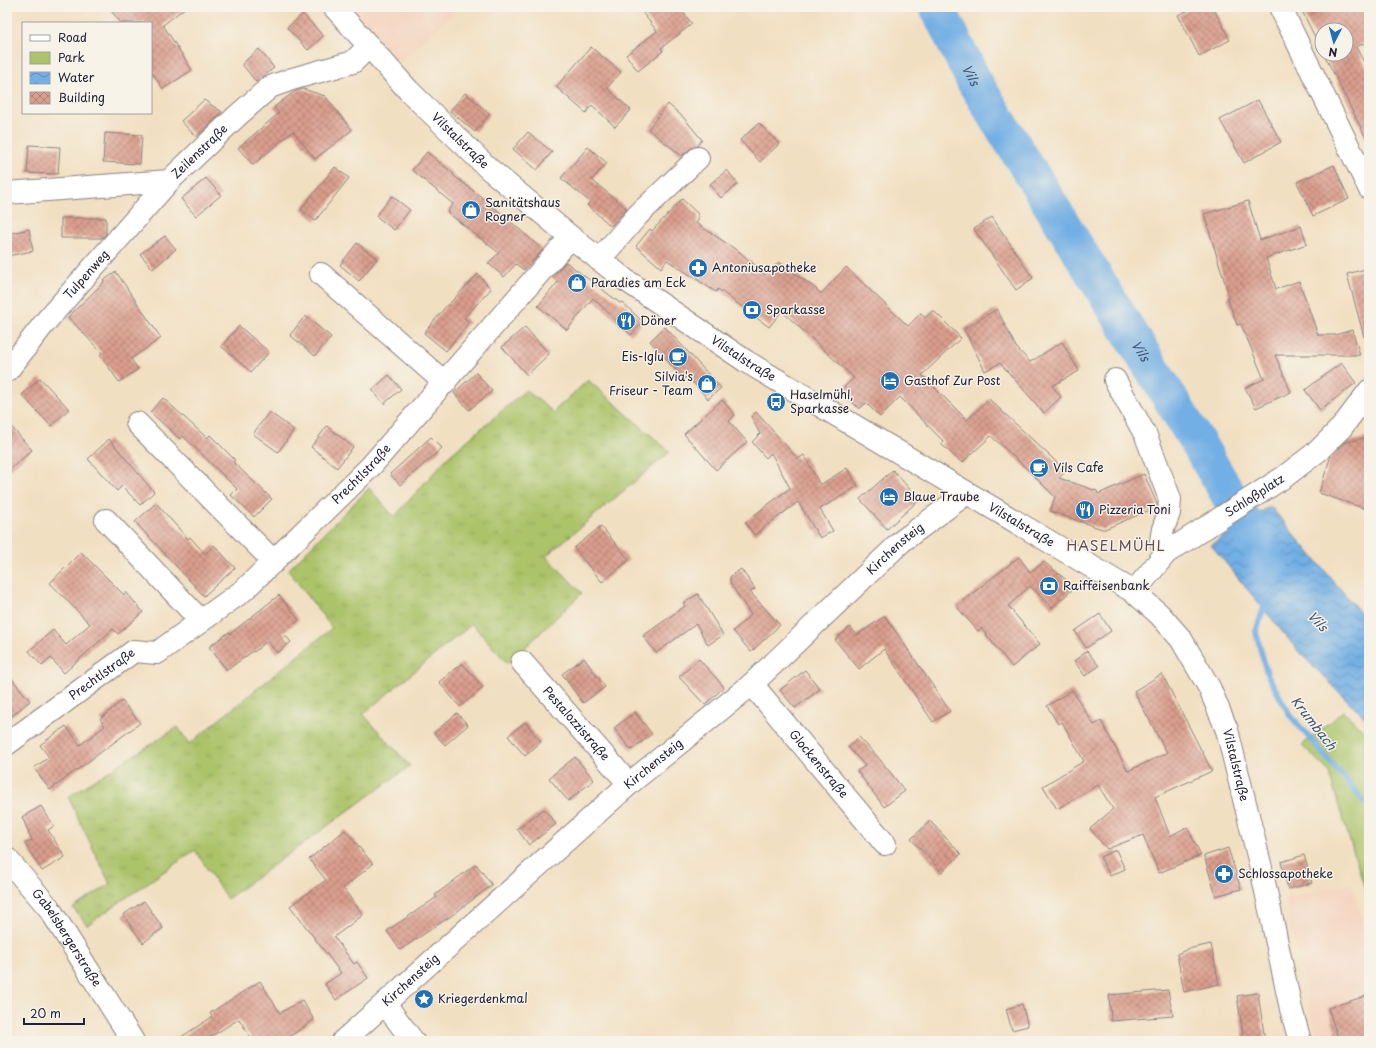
<svg xmlns="http://www.w3.org/2000/svg" width="1376" height="1048" viewBox="0 0 1376 1048" font-family="'Playpen Sans',sans-serif">
	<defs>
		<pattern id="grass-tufts" width="24" height="20" patternUnits="userSpaceOnUse"><rect width="24" height="20" fill="#abc369"/><path d="M3 7l-1-3M5 7V3M7 7l1-3M15 17l-1-3M17 17v-4M19 17l1-3" fill="none" stroke="#93a75c"/></pattern>
		<pattern id="water-waves" width="16" height="10" patternUnits="userSpaceOnUse"><rect width="16" height="10" fill="#72afe4"/><path d="M0 5q4-4 8 0t8 0" fill="none" stroke="#5d8eba"/></pattern>
		<pattern id="building-cross-hatch" width="8" height="8" patternUnits="userSpaceOnUse"><rect width="8" height="8" fill="#da9e8d"/><path d="M0 0l8 8M0 8l8-8" fill="none" stroke="#b08074"/></pattern>
	</defs>
	<rect width="100%" height="100%" fill="#f7f3e8"/>
	<filter id="ink" filterUnits="userSpaceOnUse"><feTurbulence type="fractalNoise" baseFrequency=".025" numOctaves="2"/><feDisplacementMap in="SourceGraphic" scale="8" xChannelSelector="R" yChannelSelector="G"/><feConvolveMatrix kernelMatrix="1 2 1 2 8 2 1 2 1" color-interpolation-filters="sRGB"/></filter>
	<filter id="wash" filterUnits="userSpaceOnUse"><feTurbulence type="fractalNoise" baseFrequency=".012" numOctaves="4" result="noise"/><feDisplacementMap in="SourceGraphic" scale="16" xChannelSelector="R" yChannelSelector="G"/><feGaussianBlur stdDeviation="0.9" result="paint"/><feColorMatrix in="noise" values="0 0 0 0 0 0 0 0 0 0 0 0 0 0 0 0 0 1.4 0 .05"/><feComposite in="paint" operator="in"/></filter>
	<g filter="url(#wash)">
		<rect width="100%" height="100%" fill="#f1dfc1"/>
		<g fill="#f4d4bf">
			<polygon points="349,7 460,7 398,64"/>
			<polygon points="1351,883 1369,940 1369,1041 1318,1041 1284,898"/>
		</g>
		<polygon fill="url(#grass-tufts)" stroke="#667252" points="588,380 670,452 546,556 582,593 508,664 472,624 363,714 410,766 227,899 195,850 87,925 73,908 110,884 68,797 178,727 189,744 332,628 288,570 369,488 394,517 448,457 526,390 553,412"/>
		<polygon fill="#abc369" stroke="#667252" points="1344,711 1369,737 1369,902 1328,771 1302,745"/>
		<polygon fill="url(#water-waves)" stroke="#4a6890" points="1270,506 1369,623 1369,722 1299,652 1211,545"/>
		<g fill="none" stroke-linecap="round" stroke-linejoin="round">
			<polyline stroke="#72afe4" stroke-width="6" points="1266,601 1256,632 1267,674 1290,715 1369,807"/>
			<path stroke="#72afe4" stroke-width="36" id="s1" d="M937,7L974,81L1196,440L1270,565"/>
		</g>
		<g id="blocks">
			<g fill="url(#building-cross-hatch)">
				<polygon points="108,7 186,7 163,25 192,70 163,89 151,71 151,23 121,23"/>
				<polygon points="638,7 679,7 692,24 661,48 663,51 638,71 626,55 657,31"/>
				<polygon points="1195,7 1213,7 1230,40 1199,56 1178,15"/>
				<polygon points="1300,7 1369,7 1369,41 1356,47 1369,72 1369,144 1324,54 1346,54 1346,30 1322,30 1322,51"/>
				<polygon points="303,14 323,36 308,50 287,28"/>
				<polygon points="591,47 621,72 607,88 631,110 615,127 592,105 586,113 556,87"/>
				<polygon points="259,49 274,68 256,82 242,64"/>
				<polygon points="303,89 325,96 352,130 315,159 293,131 253,165 238,148 279,113 274,107 294,92"/>
				<polygon points="465,93 490,114 475,132 450,111"/>
				<polygon points="204,100 222,112 196,137 181,121"/>
				<polygon points="1258,100 1281,142 1244,163 1220,120"/>
				<polygon points="668,104 684,118 702,140 697,146 690,149 682,156 648,129"/>
				<polygon points="759,123 779,144 760,162 740,140"/>
				<polygon points="528,132 552,152 537,170 513,149"/>
				<polygon points="105,133 142,135 140,164 103,162"/>
				<polygon points="29,145 60,147 58,174 27,173"/>
				<polygon points="588,147 607,163 592,180 627,209 611,226 587,205 590,202 561,178"/>
				<polygon points="427,152 454,174 453,175 494,207 543,250 524,270 516,264 504,277 488,263 499,253 447,212 453,204 412,170"/>
				<polygon points="1334,165 1349,199 1313,216 1297,182"/>
				<polygon points="335,167 349,178 315,221 301,209"/>
				<polygon points="727,170 738,184 721,198 710,184"/>
				<polygon points="206,178 221,195 196,216 181,199"/>
				<polygon points="392,196 410,210 394,230 376,216"/>
				<polygon points="682,199 698,214 698,220 696,223 741,253 765,275 779,262 815,288 821,294 846,267 908,326 921,313 925,318 933,310 961,338 922,375 967,420 989,399 1066,471 1059,478 1097,491 1098,494 1144,474 1157,504 1157,507 1105,529 1102,529 1050,511 1055,497 1024,466 991,436 962,463 941,444 944,442 900,397 880,417 866,403 859,409 841,390 854,378 782,311 769,327 718,289 716,292 667,260 661,268 636,246 650,229 652,231"/>
				<polygon points="1248,201 1260,240 1301,226 1307,244 1266,258 1276,289 1299,281 1318,335 1335,335 1352,330 1360,355 1275,355 1291,392 1256,408 1245,388 1264,379 1241,324 1237,325 1227,297 1229,296 1204,214"/>
				<polygon points="992,217 1033,278 1016,290 974,229"/>
				<polygon points="61,218 106,218 106,234 102,238 61,238"/>
				<polygon points="29,229 33,251 7,256 7,234"/>
				<polygon points="165,236 176,249 153,269 140,254"/>
				<polygon points="357,243 377,259 359,281 340,265"/>
				<polygon points="566,262 620,303 622,302 643,322 631,335 593,298 567,330 538,306 558,282 552,277"/>
				<polygon points="1369,268 1369,336 1364,337 1347,274"/>
				<polygon points="116,272 161,338 131,359 138,369 119,382 100,355 102,353 68,317 104,282 103,281"/>
				<polygon points="478,274 491,289 464,318 469,322 446,351 424,333 447,305 448,305"/>
				<polygon points="997,309 1016,347 1030,362 1062,342 1079,371 1052,386 1061,397 1044,413 1000,363 985,371 964,329"/>
				<polygon points="305,316 331,337 315,356 290,335"/>
				<polygon points="239,326 269,352 251,372 221,346"/>
				<polygon points="525,327 549,354 527,375 502,347"/>
				<polygon points="665,327 721,388 708,399 687,376 684,379 650,341"/>
				<polygon points="1341,363 1356,383 1320,410 1305,390"/>
				<polygon points="476,373 492,391 469,410 454,393"/>
				<polygon points="389,375 401,389 384,404 372,390"/>
				<polygon points="40,378 69,409 51,426 22,395"/>
				<polygon points="163,398 207,438 210,435 235,460 233,462 272,499 254,517 231,495 237,489 183,436 180,439 150,412"/>
				<polygon points="722,400 735,415 729,421 747,442 716,470 684,434"/>
				<polygon points="269,412 294,430 278,452 253,434"/>
				<polygon points="756,412 798,459 804,455 820,485 847,468 858,486 820,509 833,531 820,538 798,502 754,535 745,522 790,488 771,453 766,458 752,442 760,434 751,416"/>
				<polygon points="7,422 32,450 7,472"/>
				<polygon points="327,426 353,447 337,468 311,447"/>
				<polygon points="431,437 442,448 400,485 390,474"/>
				<polygon points="1369,437 1369,510 1319,493 1331,455 1343,443"/>
				<polygon points="109,439 154,492 140,505 122,486 117,491 88,459"/>
				<polygon points="893,470 919,500 887,529 860,499"/>
				<polygon points="156,503 188,539 190,537 205,554 214,545 235,568 204,596 135,522"/>
				<polygon points="601,526 629,560 602,582 574,548"/>
				<polygon points="81,552 124,595 126,592 143,612 118,634 113,629 64,673 51,658 42,666 29,651 53,630 66,645 90,624 50,583"/>
				<polygon points="1019,557 1030,572 1044,562 1075,587 1052,608 1030,586 1008,606 1040,644 1012,667 981,628 978,631 956,606"/>
				<polygon points="741,569 755,589 750,592 780,625 751,652 733,631 751,615 730,583 730,577"/>
				<polygon points="698,594 723,635 708,645 696,624 656,653 643,636 685,606 683,603"/>
				<polygon points="279,595 299,620 283,633 291,642 277,653 267,641 254,652 253,651 227,670 209,647 229,632 230,634"/>
				<polygon points="1100,614 1111,631 1086,648 1075,631"/>
				<polygon points="885,616 950,711 933,722 884,649 859,669 835,640 850,627 857,635"/>
				<polygon points="1087,651 1099,666 1085,676 1074,661"/>
				<polygon points="584,658 605,687 583,703 562,674"/>
				<polygon points="699,659 724,687 705,705 679,677"/>
				<polygon points="462,663 483,687 460,707 439,682"/>
				<polygon points="805,670 820,689 795,708 780,690"/>
				<polygon points="7,673 30,701 7,720"/>
				<polygon points="1162,674 1212,771 1155,797 1170,836 1187,827 1201,855 1159,873 1143,835 1107,849 1090,829 1113,809 1098,785 1057,809 1043,786 1084,761 1062,722 1058,724 1047,706 1072,690 1094,725 1101,721 1128,771 1167,753 1134,691"/>
				<polygon points="122,701 140,723 50,790 34,768 49,757 40,745 66,726 80,745 105,726 100,719"/>
				<polygon points="635,712 652,734 631,750 614,728"/>
				<polygon points="457,713 468,725 445,745 434,733"/>
				<polygon points="525,722 541,742 525,756 508,736"/>
				<polygon points="859,737 877,756 905,791 884,807 857,771 865,766 848,747"/>
				<polygon points="575,757 594,780 568,801 549,778"/>
				<polygon points="41,806 54,826 48,830 65,857 42,871 25,844 32,840 22,817"/>
				<polygon points="544,809 556,824 529,845 517,829"/>
				<polygon points="930,821 961,854 942,872 911,839"/>
				<polygon points="345,830 373,864 343,888 363,915 334,937 354,964 357,962 368,978 336,1000 325,984 341,973 290,906 326,880 309,859"/>
				<polygon points="1228,848 1241,889 1216,896 1204,856"/>
				<polygon points="1116,850 1125,869 1110,876 1100,857"/>
				<polygon points="1304,855 1312,883 1288,889 1281,862"/>
				<polygon points="476,864 492,885 451,916 400,950 387,931 437,897 435,895"/>
				<polygon points="144,901 163,928 143,943 123,915"/>
				<polygon points="1211,944 1219,984 1184,992 1177,954 1188,949"/>
				<polygon points="260,981 280,1013 302,1000 314,1020 283,1041 253,1041 239,1019 204,1041 175,1041 212,1017 210,1013"/>
				<polygon points="1168,990 1173,1016 1111,1021 1109,995"/>
				<polygon points="1258,993 1265,1041 1244,1041 1237,996"/>
				<polygon points="1369,995 1369,1041 1339,1041 1328,1008"/>
				<polygon points="1022,1004 1028,1026 1012,1030 1006,1009"/>
			</g>
		</g>
	</g>
	<g filter="url(#ink)">
		<use href="#blocks" fill-opacity="0" stroke="#8a807e" stroke-width="1"/>
		<g fill="none" stroke-linecap="round" stroke-linejoin="round">
			<g stroke="#8a807e" stroke-width="24">
				<g id="street">
					<polyline points="1280,7 1369,188"/>
					<polyline points="599,260 638,215 698,158"/>
					<polyline points="321,274 445,383"/>
					<path id="s2" d="M7,371L47,320L169,181"/>
					<polyline points="1115,380 1146,436 1170,499 1169,513 1163,529 1161,541 1166,553"/>
					<polyline points="137,423 274,562"/>
					<polyline points="106,520 201,621"/>
					<path id="s3" d="M522,662L629,784"/>
					<path id="s4" d="M752,684L885,844"/>
					<path id="s5" d="M7,744L134,651L157,653L244,590L371,466L561,248L572,238"/>
					<path id="s6" d="M7,859L49,908L133,1041"/>
					<polyline points="385,1004 413,1041"/>
					<path id="s7" d="M343,1041L629,784L752,684L902,541L967,493"/>
				</g>
			</g>
			<g stroke="#8a807e" stroke-width="24">
				<g id="secondary">
					<path id="s8" d="M334,7L409,91L488,168L572,238L624,279L747,362L1134,592L1160,615L1181,639L1209,687L1227,730L1261,868L1291,1009L1300,1041"/>
					<path id="s9" d="M7,193L169,181L237,116L270,87L292,79L353,62L369,46"/>
					<path id="s10" d="M1134,592L1166,553L1284,477L1318,451L1342,427L1369,391"/>
				</g>
			</g>
			<use href="#street" stroke="#fff" stroke-width="22"/>
			<use href="#secondary" stroke="#fff" stroke-width="22"/>
		</g>
	</g>
	<defs>
		<g id="shop-disc" transform="scale(1)"><circle r="9.5" fill="#1f6fb2" stroke="#f7f3e8"/><path d="M-5-2.5h2.3a2.7 3.5 0 0 1 5.4 0H5L5.5 6h-11ZM-1.5-2.5h3a1.5 2.3 0 0 0-3 0Z" fill="#fff"/></g>
		<g id="pharmacy-disc" transform="scale(1)"><circle r="9.5" fill="#1f6fb2" stroke="#f7f3e8"/><path d="M-2-6h4v4h4v4h-4v4h-4v-4h-4v-4h4Z" fill="#fff"/></g>
		<g id="bank-disc" transform="scale(1)"><circle r="9.5" fill="#1f6fb2" stroke="#f7f3e8"/><path d="M-6-4H6V4H-6ZM0-2.3a2.3 2.3 0 1 0 0 4.6a2.3 2.3 0 1 0 0-4.6Z" fill="#fff"/></g>
		<g id="restaurant-disc" transform="scale(1)"><circle r="9.5" fill="#1f6fb2" stroke="#f7f3e8"/><path d="M-5-6h1v4h1v-4h1v4h1v-4h1v5L-1.5 .5V6h-2V.5L-5-1ZM5-6V6H3V1.5H1.5Q1.5-4 5-6Z" fill="#fff"/></g>
		<g id="cafe-disc" transform="scale(1)"><circle r="9.5" fill="#1f6fb2" stroke="#f7f3e8"/><path d="M-5.5-4.5H6V0H3Q3 3.5 0 3.5H-2.5Q-5.5 3.5-5.5 0ZM3-3.2v2h1.7v-2ZM-6 4.5H4V6H-6Z" fill="#fff"/></g>
		<g id="hotel-disc" transform="scale(1)"><circle r="9.5" fill="#1f6fb2" stroke="#f7f3e8"/><path d="M-6-4.5h1.5V1H6V5H4.5V3h-9V5H-6ZM-4 0a1.8 1.8 0 1 1 3.6 0ZM.5 0V-2.5h3Q6-2.5 6 0Z" fill="#fff"/></g>
		<g id="bus-disc" transform="scale(1)"><circle r="9.5" fill="#1f6fb2" stroke="#f7f3e8"/><path d="M-5-6H5V4H4V6H2V4H-2V6H-4V4H-5ZM-3.5-4V0h7V-4ZM-3.5 1.2v1.5H-2V1.2ZM2 1.2v1.5H3.5V1.2Z" fill="#fff"/></g>
		<g id="sight-disc" transform="scale(1)"><circle r="9.5" fill="#1f6fb2" stroke="#f7f3e8"/><path d="M0-6L1.8-2.2L6-1.7L2.9 1.2L3.7 5.4L0 3.3L-3.7 5.4L-2.9 1.2L-6-1.7L-1.8-2.2Z" fill="#fff"/></g>
	</defs>
	<g fill-rule="evenodd">
		<use href="#shop-disc" x="471" y="210"/>
		<use href="#pharmacy-disc" x="698" y="268"/>
		<use href="#shop-disc" x="577" y="283"/>
		<use href="#bank-disc" x="752" y="310"/>
		<use href="#restaurant-disc" x="626" y="321"/>
		<use href="#cafe-disc" x="678" y="357"/>
		<use href="#hotel-disc" x="890" y="381"/>
		<use href="#shop-disc" x="707" y="384"/>
		<use href="#bus-disc" x="776" y="402"/>
		<use href="#cafe-disc" x="1039" y="468"/>
		<use href="#hotel-disc" x="889" y="497"/>
		<use href="#restaurant-disc" x="1085" y="510"/>
		<use href="#bank-disc" x="1049" y="586"/>
		<use href="#pharmacy-disc" x="1224" y="874"/>
		<use href="#sight-disc" x="424" y="999"/>
	</g>
	<g text-anchor="middle" stroke-width="3" stroke-linejoin="round" paint-order="stroke">
		<g font-size="12" fill="#22223b" stroke="#f7f3e8">
			<text dy="4" stroke="none"><textPath href="#s8" startOffset="184">Vilstalstraße</textPath></text>
			<text dy="4" stroke="none"><textPath href="#s9" startOffset="205">Zeilenstraße</textPath></text>
			<text dy="4" stroke="none"><textPath href="#s2" startOffset="125">Tulpenweg</textPath></text>
			<text dy="4" stroke="none"><textPath href="#s8" startOffset="542">Vilstalstraße</textPath></text>
			<text dy="4" stroke="none"><textPath href="#s5" startOffset="453">Prechtlstraße</textPath></text>
			<text dy="4" stroke="none"><textPath href="#s10" startOffset="156">Schloßplatz</textPath></text>
			<text dy="4" stroke="none"><textPath href="#s8" startOffset="866">Vilstalstraße</textPath></text>
			<text dy="4" stroke="none"><textPath href="#s7" startOffset="740">Kirchensteig</textPath></text>
			<text dy="4" stroke="none"><textPath href="#s5" startOffset="118">Prechtlstraße</textPath></text>
			<text dy="4" stroke="none"><textPath href="#s3" startOffset="82">Pestalozzistraße</textPath></text>
			<text dy="4" stroke="none"><textPath href="#s4" startOffset="104">Glockenstraße</textPath></text>
			<text dy="4" stroke="none"><textPath href="#s7" startOffset="416">Kirchensteig</textPath></text>
			<text dy="4" stroke="none"><textPath href="#s8" startOffset="1202">Vilstalstraße</textPath></text>
			<text dy="4" stroke="none"><textPath href="#s6" startOffset="99">Gabelsbergerstraße</textPath></text>
			<text dy="4" stroke="none"><textPath href="#s7" startOffset="91">Kirchensteig</textPath></text>
		</g>
		<g font-size="12" fill="#22223b" stroke="#f7f3e8" text-anchor="start">
			<text x="485" y="207">Sanitätshaus<tspan x="485" dy="14">Rogner</tspan></text>
			<text x="712" y="272">Antoniusapotheke</text>
			<text x="591" y="287">Paradies am Eck</text>
			<text x="766" y="314">Sparkasse</text>
			<text x="640" y="325">Döner</text>
			<text x="664" y="361" text-anchor="end">Eis-Iglu</text>
			<text x="693" y="381" text-anchor="end">Silvia's<tspan x="693" dy="14">Friseur - Team</tspan></text>
			<text x="904" y="385">Gasthof Zur Post</text>
			<text x="790" y="399">Haselmühl,<tspan x="790" dy="14">Sparkasse</tspan></text>
			<text x="1053" y="472">Vils Cafe</text>
			<text x="903" y="501">Blaue Traube</text>
			<text x="1099" y="514">Pizzeria Toni</text>
			<text x="1063" y="590">Raiffeisenbank</text>
			<text x="1238" y="878">Schlossapotheke</text>
			<text x="438" y="1003">Kriegerdenkmal</text>
		</g>
		<g font-size="13" font-style="italic" fill="#3e5376" stroke="#f7f3e8">
			<text dy="5" stroke="none"><textPath href="#s1" startOffset="76">Vils</textPath></text>
			<text dy="5" stroke="none"><textPath href="#s1" startOffset="400">Vils</textPath></text>
			<text transform="translate(1318 621) rotate(47)" y="5">Vils</text>
			<text transform="translate(1314 723) rotate(52)" y="5">Krumbach</text>
		</g>
		<g font-size="14" letter-spacing="1" fill="#624d58" stroke="#f7f3e8">
			<text x="1116" y="551">HASELMÜHL</text>
		</g>
	</g>
	<rect width="1376" height="1048" fill="none" stroke="#f7f3e8" stroke-width="24"/>
	<rect x="22" y="22" width="130" height="92" fill="#f7f3e8" stroke="#a29fa3"/>
	<rect x="30" y="35" width="20" height="6" fill="#ffffff" stroke="#a29fa3"/>
	<text x="58" y="42" font-size="12" fill="#22223b">Road</text>
	<rect x="30" y="52" width="20" height="12" fill="#abc369" stroke="#a29fa3"/>
	<text x="58" y="62" font-size="12" fill="#22223b">Park</text>
	<rect x="30" y="72" width="20" height="12" fill="url(#water-waves)" stroke="#a29fa3"/>
	<text x="58" y="82" font-size="12" fill="#22223b">Water</text>
	<rect x="30" y="92" width="20" height="12" fill="url(#building-cross-hatch)" stroke="#a29fa3"/>
	<text x="58" y="102" font-size="12" fill="#22223b">Building</text>
	<g transform="translate(1334 42) rotate(186)"><circle r="19" fill="#f7f3e8" stroke="#a29fa3"/>
	<path d="M0-3L7 15L0 10L-7 15Z" fill="#1f6fb2"/>
	<text y="-6" font-size="11" font-weight="bold" text-anchor="middle" fill="#22223b">N</text>
	</g>
	<path d="M24 1018v6h60v-6" fill="none" stroke="#22223b" stroke-width="2"/>
	<text x="30" y="1018" font-size="12" fill="#22223b" stroke="#f7f3e8" stroke-width="3" paint-order="stroke">20 m</text>
</svg>
